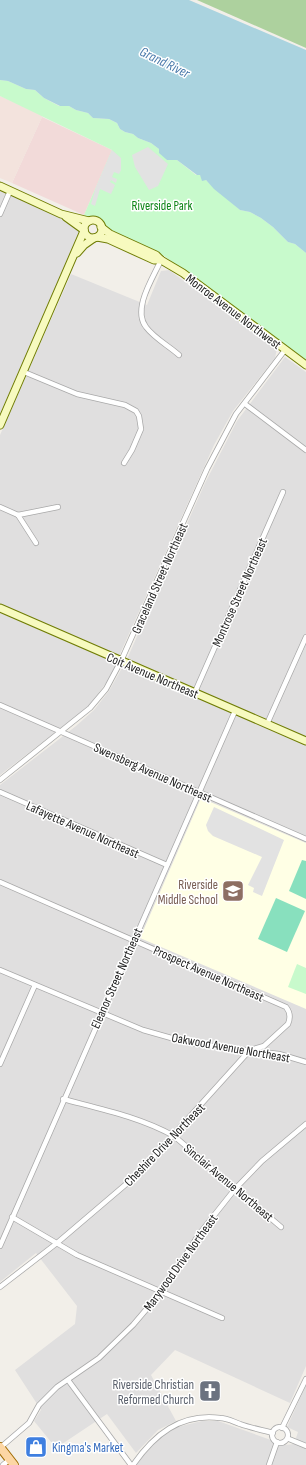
<svg xmlns="http://www.w3.org/2000/svg" width="306" height="1465" viewBox="0 0 306 1465" font-family="'Sofia Sans Condensed',sans-serif">
	<rect width="100%" height="100%" fill="#f2efe9"/>
	<g fill="#e0dfdf">
		<polygon points="0,191 64,219 79,230 79,233 0,414"/>
		<polygon points="169,270 277,349 275,358 233,411 214,445 119,656 0,604 0,435 71,274 147,305 161,271"/>
		<polygon points="285,357 306,372 306,1366 290,1403 175,1350 151,1375 176,1421 158,1430 136,1453 107,1414 56,1448 34,1421 41,1410 15,1370 75,1324 77,1306 36,1253 0,1282 0,785 76,726 94,710 109,691 127,659 205,483 237,421"/>
		<polygon points="0,613 117,663 114,672 89,706 0,775"/>
		<polygon points="306,1385 306,1465 136,1465 159,1437 177,1427 202,1421 218,1421 285,1445 294,1444 298,1432 287,1427"/>
	</g>
	<polygon fill="#f2dad9" points="42,117 112,150 84,215 12,183"/>
	<polygon fill="#ffffe5" points="201,798 306,843 306,1009 140,938"/>
	<polygon fill="#f3e3dd" points="0,96 43,115 12,183 0,178"/>
	<polygon fill="#add19e" points="197,0 306,0 306,48"/>
	<g fill="#c8facc">
		<polygon points="0,80 8,81 26,89 35,90 44,98 59,106 69,106 76,110 88,113 93,118 109,119 117,123 120,129 125,132 133,134 138,138 151,143 159,149 167,160 177,160 196,175 200,175 240,210 250,212 261,218 273,227 288,242 295,244 306,253 306,360 164,256 110,231 98,220 86,217 84,215 112,150 0,96"/>
		<polygon points="297,964 306,968 306,994 288,987"/>
	</g>
	<g fill="#88e0be">
		<polygon points="302,860 306,861 306,899 289,891"/>
		<polygon points="276,898 305,911 287,952 258,939"/>
	</g>
	<g fill="#e2e2e2">
		<polygon points="148,147 168,164 158,186 149,190 135,167 132,155"/>
		<polygon points="112,150 121,158 121,170 119,174 114,172 112,177 117,179 116,183 111,180 110,182 115,185 111,194 100,189 95,206 91,204 96,187"/>
		<polygon points="214,807 284,840 262,896 253,892 254,888 248,885 262,857 213,836 208,831 206,825"/>
	</g>
	<polygon fill="#aad3df" points="0,0 189,0 306,50 306,253 295,244 288,242 273,227 261,218 250,212 240,210 214,189 206,180 202,181 200,175 197,175 177,160 167,160 159,153 159,149 151,143 138,138 133,134 125,132 120,129 117,123 109,119 93,118 88,113 76,110 69,106 60,106 44,98 35,90 26,89 8,81 0,80"/>
	<g fill="none" stroke-linecap="round" stroke-linejoin="round">
		<g stroke="#a9a9a9" stroke-width="6">
			<g id="street">
				<polyline points="0,214 10,191"/>
				<path d="M161,260C153,278 132,309 146,327C154,338 169,346 179,355"/>
				<polyline points="24,372 77,394 125,405 136,411 139,416 141,429 132,450 124,463"/>
				<polyline points="245,404 306,450"/>
				<polyline points="0,507 18,515"/>
				<polyline points="18,515 58,507"/>
				<polyline points="18,515 36,543"/>
				<polyline points="195,692 283,492"/>
				<polyline points="0,705 306,839"/>
				<polyline points="267,724 306,637"/>
				<polyline points="0,780 90,708 106,689 121,661 207,469 236,414 285,350"/>
				<polyline points="0,792 167,865"/>
				<path d="M0,882L286,1007C290,1012 291,1017 288,1024L264,1046L250,1050L138,1174L57,1243L0,1287"/>
				<polyline points="0,970 143,1030 189,1043 279,1054 306,1062"/>
				<polyline points="0,1064 35,985"/>
				<path d="M63,1099C101,1109 140,1117 174,1136L281,1227"/>
				<polyline points="12,1217 77,1255 222,1318"/>
				<polyline points="0,1246 235,711"/>
				<polyline points="68,1380 131,1465"/>
				<circle cx="280" cy="1435" r="8"/>
				<polyline points="282,1428 306,1379"/>
				<polyline points="289,1439 306,1446"/>
				<polyline points="1,1447 29,1423 39,1405 57,1387 99,1358 133,1325 162,1291 200,1233 235,1189 262,1161 306,1124"/>
				<polyline points="3,1465 10,1459"/>
				<path d="M133,1465C154,1435 180,1413 220,1418C227,1418 234,1422 240,1424C251,1428 262,1430 273,1433"/>
				<polyline points="269,1465 277,1442"/>
			</g>
		</g>
		<g stroke="#707d05" stroke-width="9">
			<g id="secondary">
				<polyline points="0,186 61,214 89,221"/>
				<polyline points="66,217 84,230"/>
				<circle cx="93" cy="229" r="9"/>
				<polyline points="101,227 110,234 156,255 161,260 183,273 306,365"/>
				<polyline points="97,237 108,239 154,260 161,260"/>
				<polyline points="77,253 84,245 94,238"/>
				<polyline points="0,425 84,231"/>
				<polyline points="0,608 306,741"/>
			</g>
		</g>
		<g stroke="#a06b00" stroke-width="10">
			<polyline id="primary" points="0,1447 14,1465"/>
		</g>
		<use href="#street" stroke="#fff" stroke-width="4.5"/>
		<use href="#secondary" stroke="#f7fabf" stroke-width="7"/>
		<use href="#primary" stroke="#fcd6a4" stroke-width="8"/>
	</g>
	<defs>
		<g id="school-square" transform="scale(1.15)"><rect x="-9" y="-9" width="18" height="18" rx="4" fill="#8d6e63" stroke="#fff"/><path d="M0-5L7-2L0 1L-7-2ZM-4 1L0 2.5L4 1V4Q0 6-4 4Z" fill="#fff"/></g>
		<g id="church-square" transform="scale(1.15)"><rect x="-9" y="-9" width="18" height="18" rx="4" fill="#6b7280" stroke="#fff"/><path d="M-1.2-6h2.4v3.5h3.3v2.4h-3.3V6h-2.4V-.1h-3.3v-2.4h3.3Z" fill="#fff"/></g>
		<g id="shop-square" transform="scale(1.15)"><rect x="-9" y="-9" width="18" height="18" rx="4" fill="#3f7fe0" stroke="#fff"/><path d="M-5-2.5h2.3a2.7 3.5 0 0 1 5.4 0H5L5.5 6h-11ZM-1.5-2.5h3a1.5 2.3 0 0 0-3 0Z" fill="#fff"/></g>
	</defs>
	<g fill-rule="evenodd">
		<use href="#school-square" x="233" y="891"/>
		<use href="#church-square" x="210" y="1391"/>
		<use href="#shop-square" x="36" y="1447"/>
	</g>
	<g text-anchor="middle" stroke-width="3" stroke-linejoin="round" paint-order="stroke">
		<g font-size="13" fill="#0c8416" stroke="#fff">
			<text x="162" y="210">Riverside Park</text>
		</g>
		<g font-size="13" fill="#222" stroke="#fff">
			<text transform="translate(234 311) rotate(37)" y="5">Monroe Avenue Northwest</text>
			<text transform="translate(159 578) rotate(-66)" y="5">Graceland Street Northeast</text>
			<text transform="translate(239 592) rotate(-66)" y="5">Montrose Street Northeast</text>
			<text transform="translate(153 675) rotate(23)" y="5">Coit Avenue Northeast</text>
			<text transform="translate(153 772) rotate(24)" y="5">Swensberg Avenue Northeast</text>
			<text transform="translate(83 829) rotate(24)" y="5">Lafayette Avenue Northeast</text>
			<text transform="translate(209 973) rotate(24)" y="5">Prospect Avenue Northeast</text>
			<text transform="translate(116 978) rotate(-66)" y="5">Eleanor Street Northeast</text>
			<text transform="translate(231 1047) rotate(10)" y="5">Oakwood Avenue Northeast</text>
			<text transform="translate(164 1144) rotate(-46)" y="5">Cheshire Drive Northeast</text>
			<text transform="translate(229 1182) rotate(40)" y="5">Sinclair Avenue Northeast</text>
			<text transform="translate(180 1262) rotate(-54)" y="5">Marywood Drive Northeast</text>
		</g>
		<g font-size="13" fill="#785e54" stroke="#fff" text-anchor="end">
			<text x="218" y="889">Riverside<tspan x="218" dy="15">Middle School</tspan></text>
		</g>
		<g font-size="13" fill="#5b616d" stroke="#fff" text-anchor="end">
			<text x="194" y="1389">Riverside Christian<tspan x="194" dy="15">Reformed Church</tspan></text>
		</g>
		<g font-size="13" fill="#366cbe" stroke="#fff" text-anchor="start">
			<text x="52" y="1452">Kingma's Market</text>
		</g>
		<g font-size="14" font-style="italic" fill="#4a7aab" stroke="#fff">
			<text transform="translate(165 62) rotate(26)" y="5">Grand River</text>
		</g>
	</g>
</svg>
